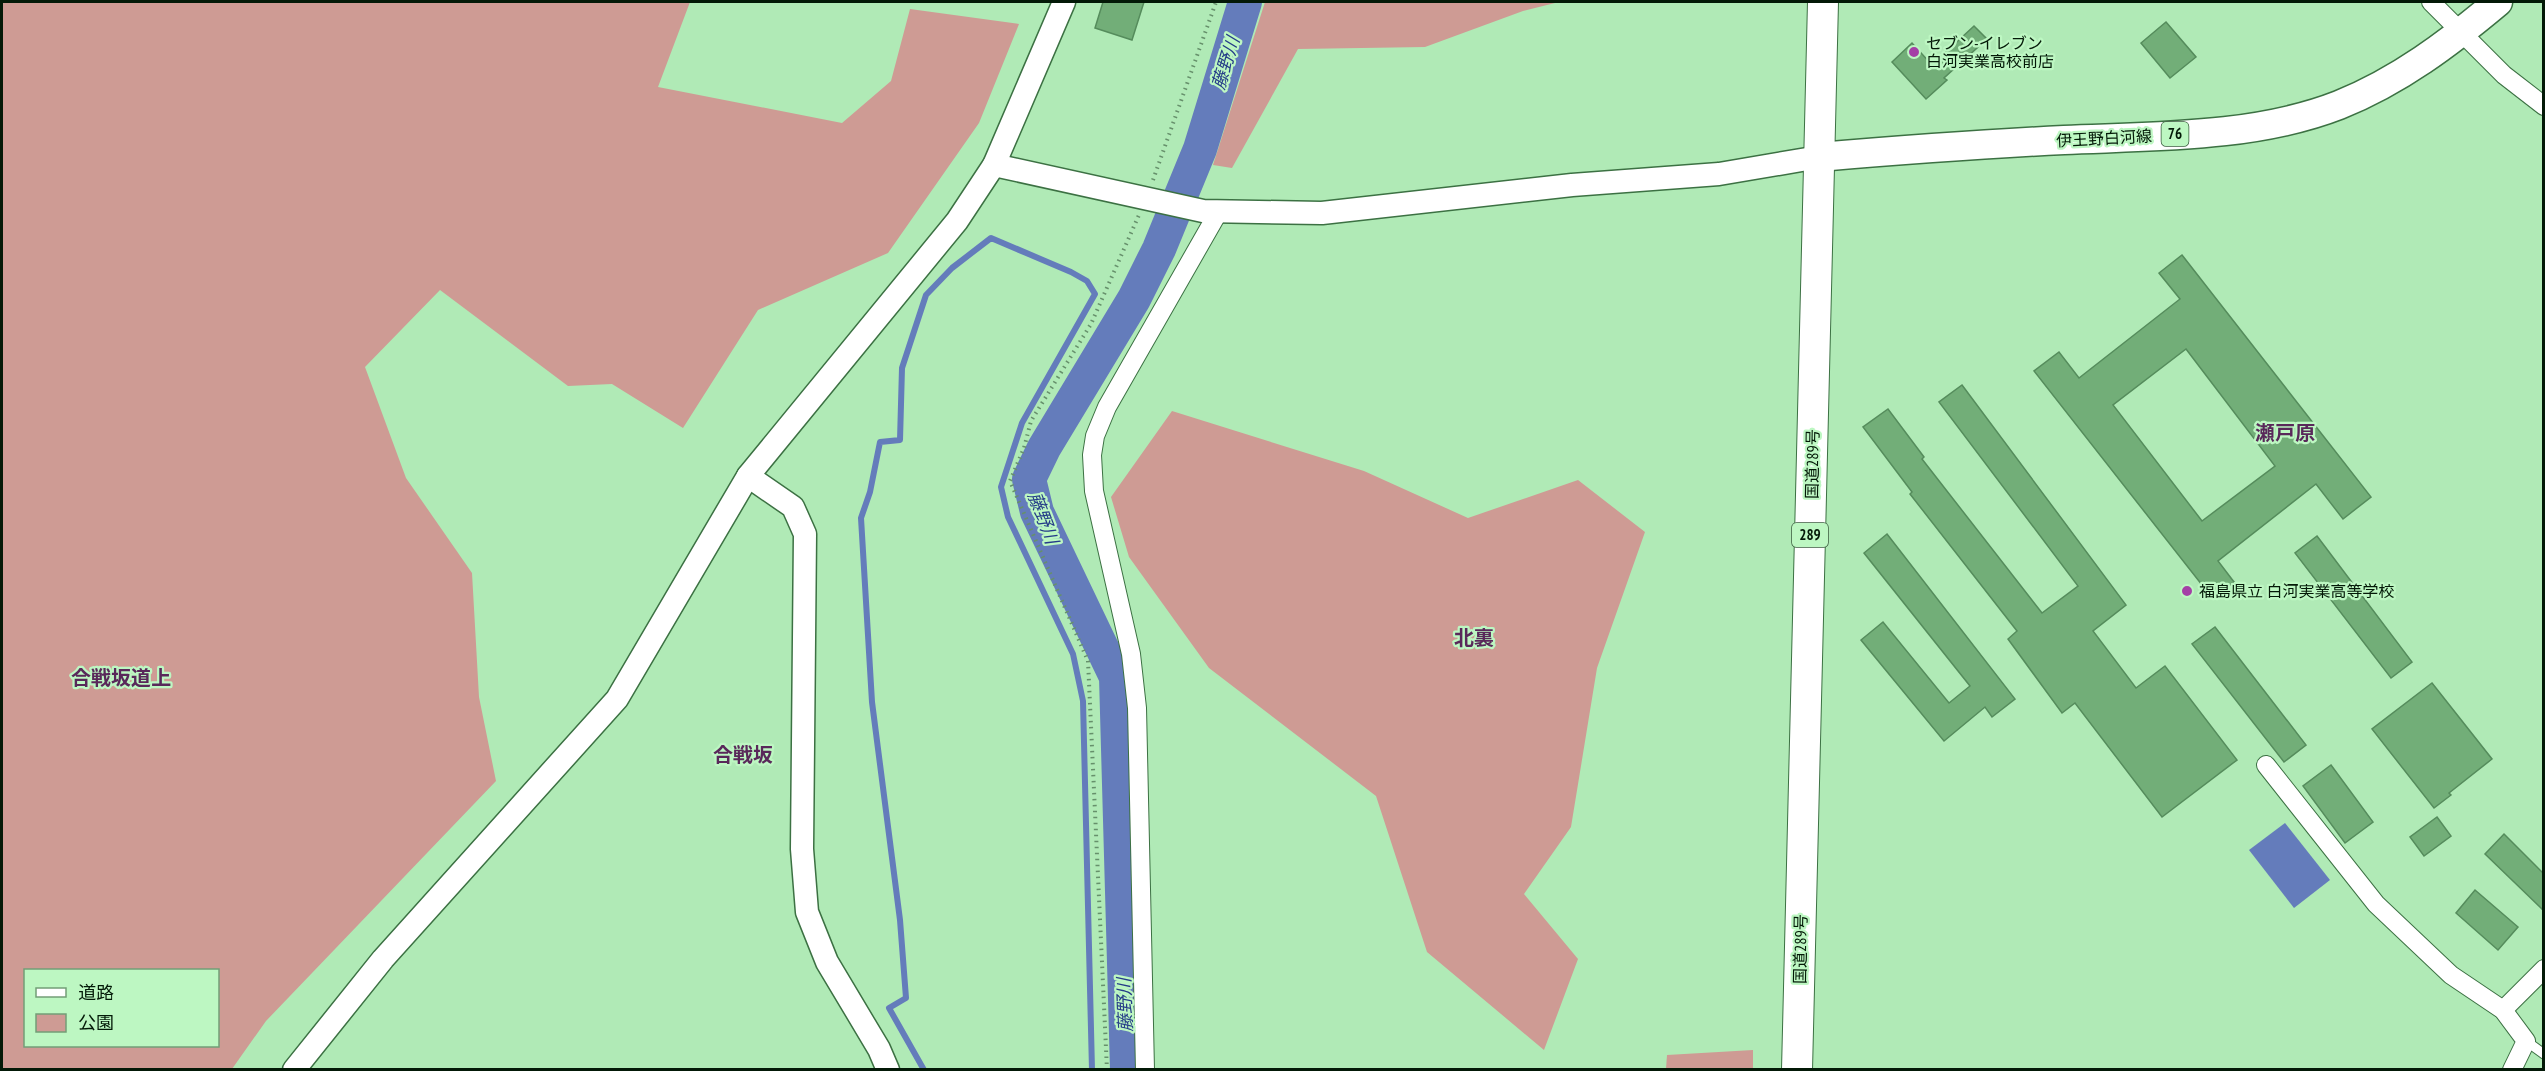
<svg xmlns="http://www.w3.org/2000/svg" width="2545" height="1071" viewBox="0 0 2545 1071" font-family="'PT Sans Narrow','Noto Sans JP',sans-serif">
	<rect width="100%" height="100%" fill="#b0eab6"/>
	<g fill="#ce9b94" fill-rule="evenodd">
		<path d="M2,2H690L658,87L842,123L891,81L910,9L1019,24L979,123L888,253L758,310L683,428L612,384L568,386L440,290L365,367L406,478L472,573L479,697L496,781L266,1021L232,1069H2ZM26,970H218V1046H26Z"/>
		<polygon points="1265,2 1559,2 1523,11 1425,47 1298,49 1232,168 1213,165"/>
		<polygon points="1172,411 1364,471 1468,518 1578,480 1645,532 1597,668 1571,827 1524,894 1578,959 1544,1050 1427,952 1376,796 1209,668 1129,557 1111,497"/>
		<polygon points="1753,1050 1753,1069 1666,1069 1667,1055"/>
	</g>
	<polygon fill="#647cbb" points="2285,823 2330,880 2294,908 2249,850"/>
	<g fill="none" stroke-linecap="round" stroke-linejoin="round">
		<polyline stroke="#647cbb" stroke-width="6" points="924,1070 889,1008 906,998 900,920 872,702 861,518 870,492 880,442 900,440 902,368 926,295 952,268 991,238 1071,272 1087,281 1095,294 1022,423 1001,487 1008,517 1073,654 1083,701 1092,1070"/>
		<polyline stroke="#647cbb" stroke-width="34" points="1127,1070 1116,677 1037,512 1029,479 1044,448 1134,299 1159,249 1200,149 1245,2"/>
	</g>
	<g fill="#72ae78" stroke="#558c5c" stroke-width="1.5" fill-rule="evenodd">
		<polygon points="1103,2 1144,2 1132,40 1095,28"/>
		<polygon points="2166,22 2196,57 2170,78 2141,43"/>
		<polygon points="1974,26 1987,39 1944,78 1947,80 1926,99 1892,62 1912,43 1932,65"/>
		<path d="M2182,255L2371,497L2343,519L2316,484L2218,561L2234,582L2213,599L2034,371L2059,352L2079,378L2180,299L2159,273ZM2186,349L2275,466L2202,521L2113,405Z"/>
		<polygon points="1962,385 2126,605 2093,631 2136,688 2165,666 2237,760 2162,817 2075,703 2062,713 2008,639 2017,631 1910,494 1912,492 1863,427 1888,409 1924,457 1922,459 2042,613 2078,586 1939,402"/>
		<polygon points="1887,534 2015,699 1992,717 1985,707 1944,741 1861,640 1883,622 1949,703 1970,686 1864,553"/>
		<polygon points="2317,536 2412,662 2391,678 2295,553"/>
		<polygon points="2215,627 2306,745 2284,762 2192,644"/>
		<polygon points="2432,683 2492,759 2449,793 2451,795 2434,808 2372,729"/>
		<polygon points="2331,765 2373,822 2345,843 2303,786"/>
		<polygon points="2437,817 2451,836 2424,856 2410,837"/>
		<polygon points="2504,834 2544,874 2544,911 2485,854"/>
		<polygon points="2475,890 2518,927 2498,950 2456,913"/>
	</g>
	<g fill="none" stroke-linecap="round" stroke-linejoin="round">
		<g stroke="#3c7143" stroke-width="11">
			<polyline id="service" points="2526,1041 2544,1054"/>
		</g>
		<g stroke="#3c7143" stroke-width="20">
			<g id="minor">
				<polyline points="2431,2 2504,75 2544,106"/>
				<polyline points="2266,765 2376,904 2451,975 2503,1010 2526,1041 2512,1070"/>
				<polyline points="2503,1010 2544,969"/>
				<polyline points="1145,1070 1137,708 1131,654 1094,491 1092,455 1095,436 1107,407 1219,211"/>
			</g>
		</g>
		<g stroke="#3c7143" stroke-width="25">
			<g id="tertiary">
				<polyline points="994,165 1203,211 1322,213 1572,185 1719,174 1819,157"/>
				<polyline points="748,476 793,507 805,534 802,849 807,912 827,962 879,1049 888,1070"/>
				<polyline points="294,1070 383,959 617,699 748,476 957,221 994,165 1064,2"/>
			</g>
		</g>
		<g stroke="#3c7143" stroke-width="31">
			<path id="primary" d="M1819,157C1901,150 1982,144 2064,140C2153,136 2255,138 2339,105C2399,81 2449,43 2498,2"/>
		</g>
		<g stroke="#3c7143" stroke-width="32">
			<polyline id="trunk" points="1797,1070 1823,2"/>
		</g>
		<g stroke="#66906b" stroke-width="4" stroke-dasharray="1.5 4.5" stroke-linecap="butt">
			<polyline points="1153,180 1216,2"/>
			<polyline points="1107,1070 1088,661 1010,481 1024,448 1031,421 1091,324 1139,215"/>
		</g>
		<use href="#service" stroke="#fff" stroke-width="9"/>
		<use href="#minor" stroke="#fff" stroke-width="18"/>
		<use href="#tertiary" stroke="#fff" stroke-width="22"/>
		<use href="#primary" stroke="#fff" stroke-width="28"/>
		<use href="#trunk" stroke="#fff" stroke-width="30"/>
	</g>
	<g fill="#a440a6" stroke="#bdf7c2" stroke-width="2">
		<circle cx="1914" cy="52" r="6"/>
		<circle cx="2187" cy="591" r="6"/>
	</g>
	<g text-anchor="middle" stroke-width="4.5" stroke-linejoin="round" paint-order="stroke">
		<g fill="#bdf7c2" stroke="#3b5c3f" stroke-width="1.5">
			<rect x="2161.5" y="122" width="27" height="24" rx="4.5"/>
			<rect x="1792" y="523" width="36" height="24" rx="4.5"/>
		</g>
		<g font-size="15" font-weight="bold" fill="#031907">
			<text x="2175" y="139">76</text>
			<text x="1810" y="540">289</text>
		</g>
		<g font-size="16" fill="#031907" stroke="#bdf7c2" text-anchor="start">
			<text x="1926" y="49">セブン-イレブン<tspan x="1926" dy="18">白河実業高校前店</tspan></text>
			<text x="2199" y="597">福島県立 白河実業高等学校</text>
		</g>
		<g font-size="16" fill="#031907" stroke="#bdf7c2">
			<text transform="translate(2104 138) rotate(-3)" y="6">伊王野白河線</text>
			<text transform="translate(1812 464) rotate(-89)" y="6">国道289号</text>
			<text transform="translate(1800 949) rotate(-89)" y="6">国道289号</text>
		</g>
		<g font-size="18" font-style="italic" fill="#253c88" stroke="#bdf7c2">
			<text transform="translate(1226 63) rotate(-73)" y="6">藤野川</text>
			<text transform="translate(1043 518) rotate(69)" y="6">藤野川</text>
			<text transform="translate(1125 1005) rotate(-92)" y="6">藤野川</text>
		</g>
		<g font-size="20" font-weight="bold" fill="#59285a" stroke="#bdf7c2">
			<text x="2285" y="440">瀬戸原</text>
			<text x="1474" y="645">北裏</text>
			<text x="121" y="685">合戦坂道上</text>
			<text x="743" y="762">合戦坂</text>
		</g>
	</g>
	<rect width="2545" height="1071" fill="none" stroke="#031907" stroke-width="6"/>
	<rect x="24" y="969" width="195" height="78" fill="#bdf7c2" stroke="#739e77" stroke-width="1.5"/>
	<rect x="36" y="988" width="30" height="9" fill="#ffffff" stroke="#739e77" stroke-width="1.5"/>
	<text x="78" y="999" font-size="18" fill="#031907">道路</text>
	<rect x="36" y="1014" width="30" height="18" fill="#ce9b94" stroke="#739e77" stroke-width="1.5"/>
	<text x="78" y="1029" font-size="18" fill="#031907">公園</text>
</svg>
